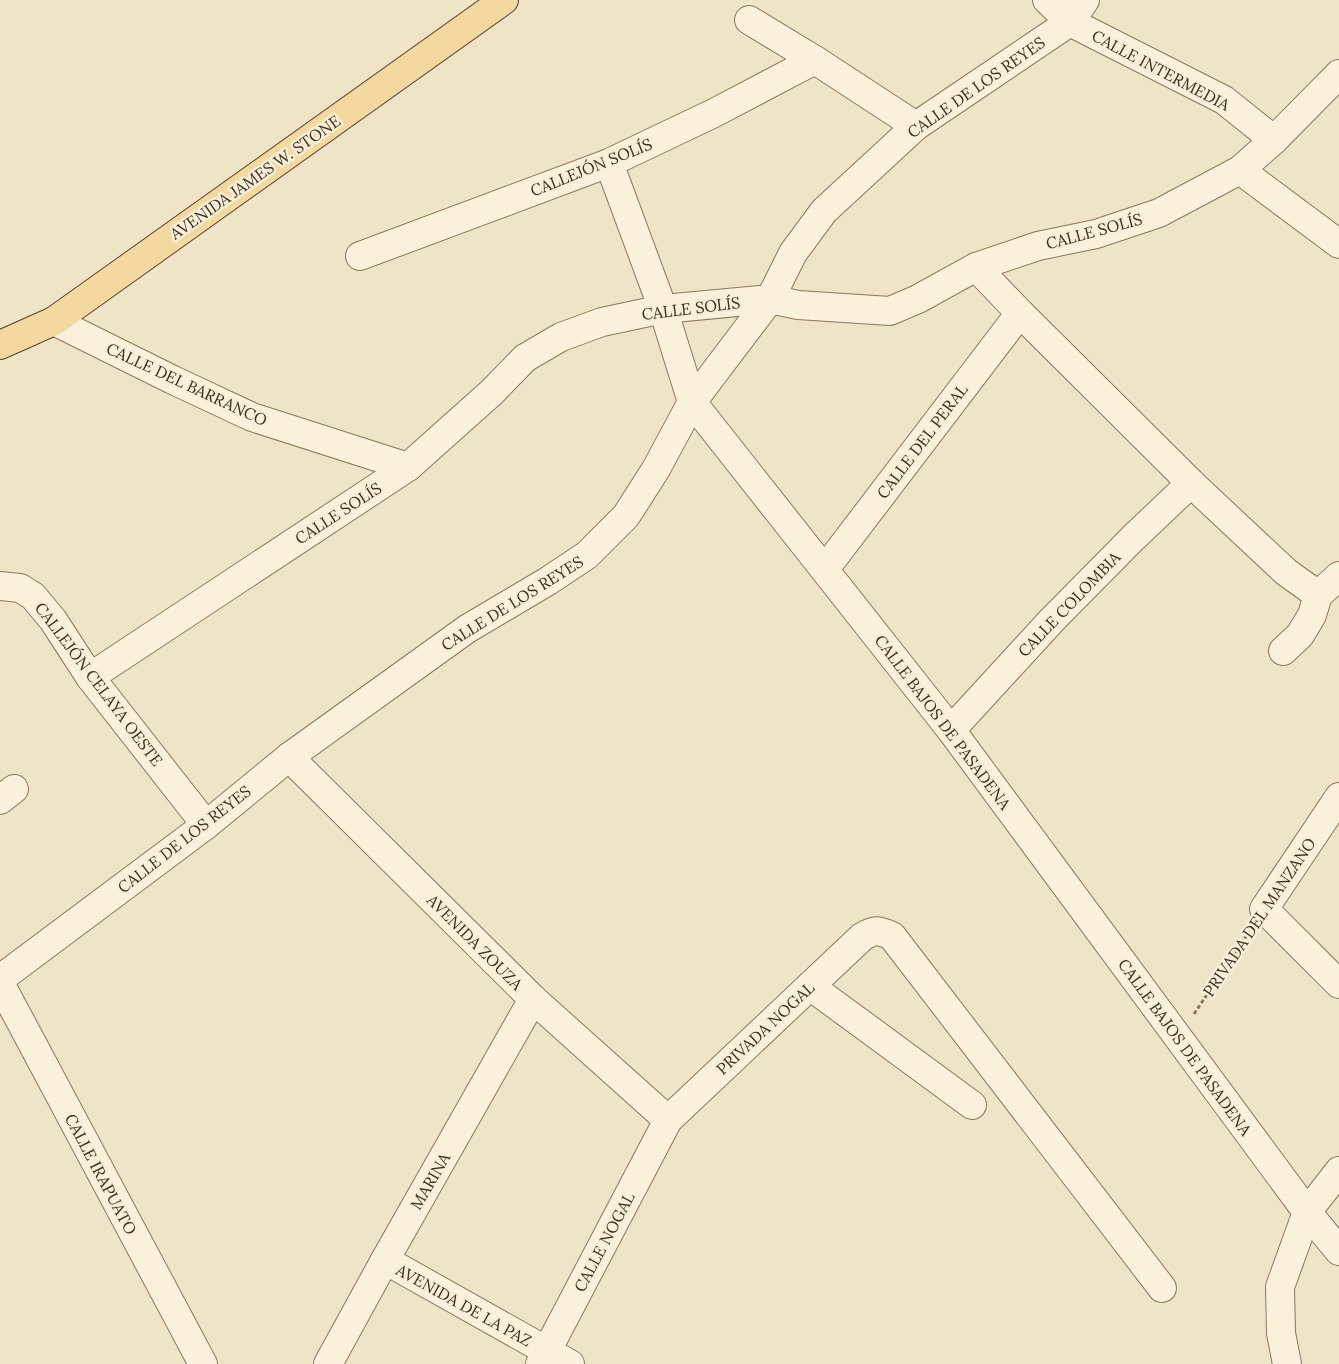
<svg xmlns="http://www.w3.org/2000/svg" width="1339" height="1364" viewBox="0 0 1339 1364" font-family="Lora,serif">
	<rect width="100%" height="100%" fill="#f0e4c8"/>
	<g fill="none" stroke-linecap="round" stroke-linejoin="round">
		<g stroke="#8d765c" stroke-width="30">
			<g id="minor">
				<polyline points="1047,0 1070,22 1224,100 1274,140"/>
				<polyline points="749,20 815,60 916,126"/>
				<polyline points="609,163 663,309 692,402 951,730 1307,1212 1339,1251"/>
				<polyline points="1240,170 1339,244"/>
				<polyline points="360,256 609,163 714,113 815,60"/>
				<polyline points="976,267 1020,313 1191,483 1286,572 1318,595"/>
				<polyline points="54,321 173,380 252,417 408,467"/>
				<polyline points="825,569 1020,313"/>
				<polyline points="0,586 20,588 33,596 53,620 90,677 206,825"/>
				<polyline points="1318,595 1339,576"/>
				<polyline points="1283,651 1300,635 1312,615 1318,595"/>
				<polyline points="90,677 408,467 492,392 525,358 561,337 602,322 663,309 770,299 798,305 890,311 918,299 976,267 1038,246 1096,234 1159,213 1240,170 1274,140 1339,74"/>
				<polyline points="951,730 1052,620 1133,538 1191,483"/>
				<polyline points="289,757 533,999 668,1120"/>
				<polyline points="1339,797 1264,909 1339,984"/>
				<polyline points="0,800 14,789"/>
				<polyline points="0,979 206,825 289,757 467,629 548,581 587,555 626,516 656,469 692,402 770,299 793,253 824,211 916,126 1070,22 1085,0"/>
				<polyline points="0,983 203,1364"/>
				<polyline points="810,986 972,1105"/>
				<polyline points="385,1260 570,1364"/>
				<polyline points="328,1364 385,1260 533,999"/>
				<path d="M540,1364L668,1120L862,937C875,929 878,930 892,936L1162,1288"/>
				<polyline points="1287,1364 1281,1333 1280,1287 1307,1212 1339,1171"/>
			</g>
		</g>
		<g stroke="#5b4430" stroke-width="30">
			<polyline id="major" points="0,345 54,321 504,0"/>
		</g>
		<polyline stroke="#8d765c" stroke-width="3" stroke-dasharray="4 2.5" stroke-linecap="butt" points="1194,1014 1249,932"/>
		<use href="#minor" stroke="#faf1dc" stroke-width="28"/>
		<use href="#major" stroke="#f3d9a0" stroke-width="28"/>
	</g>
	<g text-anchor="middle" stroke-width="5" stroke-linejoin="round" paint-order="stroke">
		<g font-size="16" fill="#3d2e20" stroke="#f7eed8">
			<text transform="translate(1161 70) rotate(28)" y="6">CALLE INTERMEDIA</text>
			<text transform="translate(976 87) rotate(-35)" y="6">CALLE DE LOS REYES</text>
			<text transform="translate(591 167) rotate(-22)" y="6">CALLEJÓN SOLÍS</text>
			<text transform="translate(255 177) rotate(-35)" y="6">AVENIDA JAMES W. STONE</text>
			<text transform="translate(1094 231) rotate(-15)" y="6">CALLE SOLÍS</text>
			<text transform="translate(691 308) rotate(-7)" y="6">CALLE SOLÍS</text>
			<text transform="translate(187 384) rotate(25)" y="6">CALLE DEL BARRANCO</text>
			<text transform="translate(922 441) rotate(-53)" y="6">CALLE DEL PERAL</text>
			<text transform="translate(338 513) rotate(-33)" y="6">CALLE SOLÍS</text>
			<text transform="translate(512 603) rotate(-32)" y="6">CALLE DE LOS REYES</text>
			<text transform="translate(1069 604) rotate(-46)" y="6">CALLE COLOMBIA</text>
			<text transform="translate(99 684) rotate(53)" y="6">CALLEJÓN CELAYA OESTE</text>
			<text transform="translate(943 722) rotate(53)" y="6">CALLE BAJOS DE PASADENA</text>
			<text transform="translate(184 839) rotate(-38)" y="6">CALLE DE LOS REYES</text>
			<text transform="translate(1259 917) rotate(-56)" y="6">PRIVADA DEL MANZANO</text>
			<text transform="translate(475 942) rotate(45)" y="6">AVENIDA ZOUZA</text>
			<text transform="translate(765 1028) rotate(-43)" y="6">PRIVADA NOGAL</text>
			<text transform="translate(1185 1047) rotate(54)" y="6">CALLE BAJOS DE PASADENA</text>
			<text transform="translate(101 1174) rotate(62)" y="6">CALLE IRAPUATO</text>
			<text transform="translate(430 1181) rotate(-60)" y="6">MARINA</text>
			<text transform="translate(604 1242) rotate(-62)" y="6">CALLE NOGAL</text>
			<text transform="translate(464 1305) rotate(29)" y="6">AVENIDA DE LA PAZ</text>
		</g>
	</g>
</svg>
